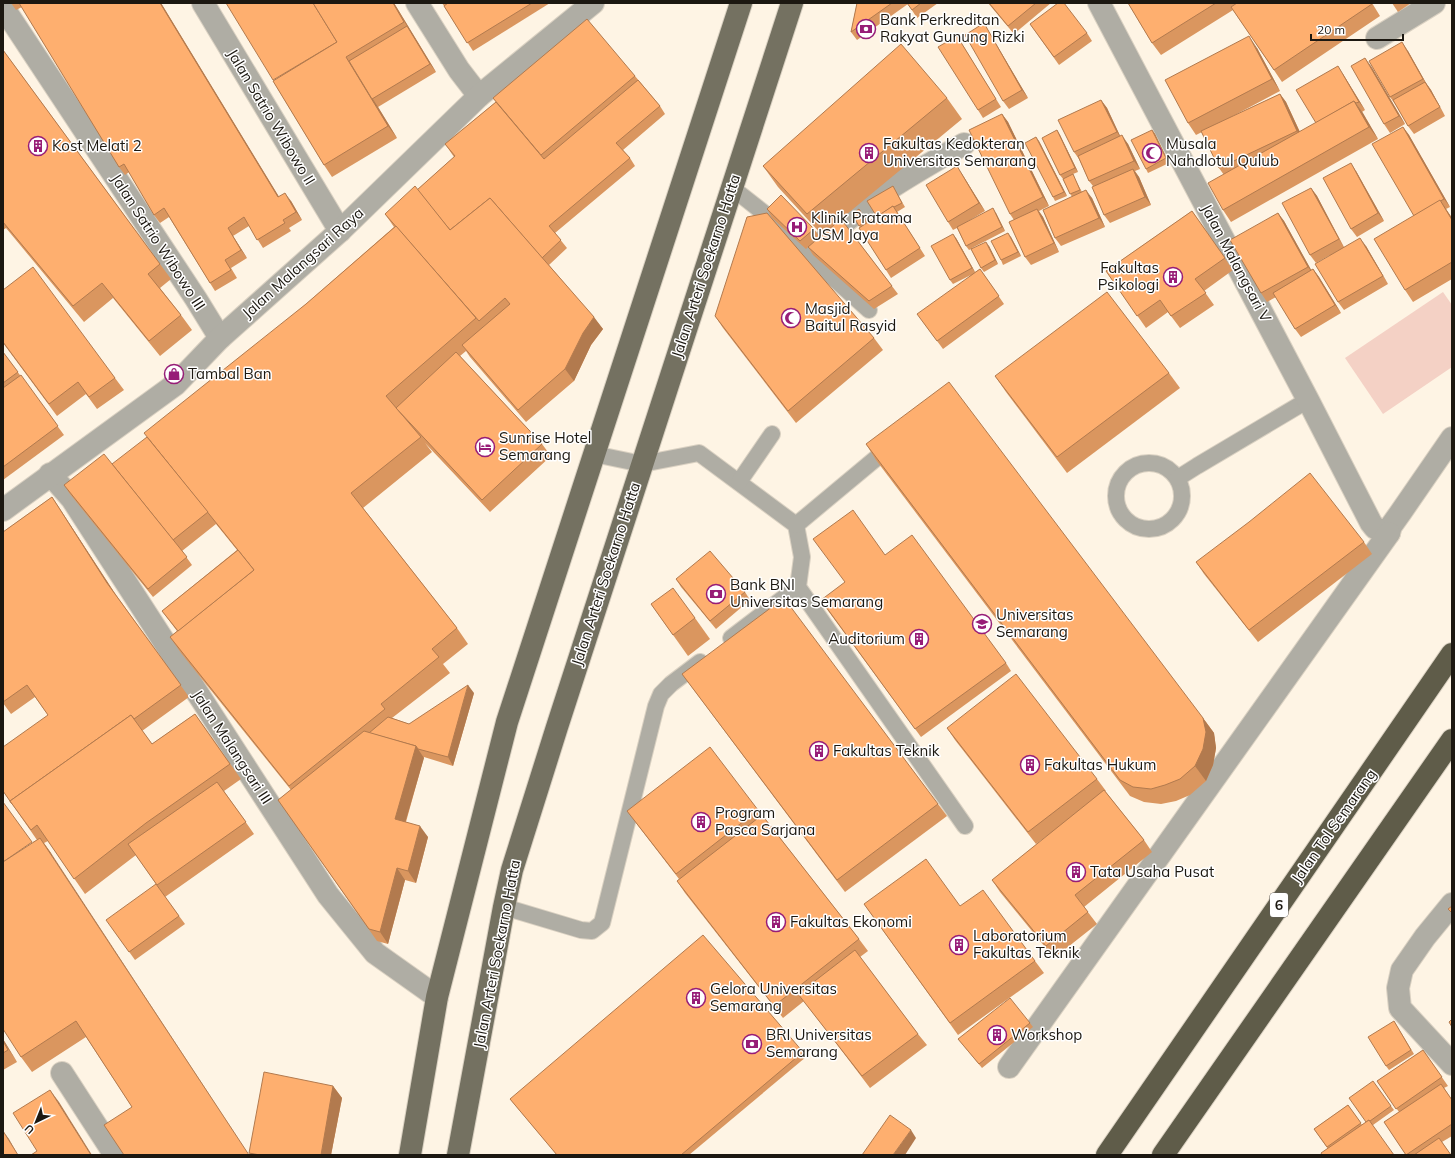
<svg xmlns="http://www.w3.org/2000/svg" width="1455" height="1158" viewBox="0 0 1455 1158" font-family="Mulish,sans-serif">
	<rect width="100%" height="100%" fill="#fef4e4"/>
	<polygon fill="#f4d1c5" points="1443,292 1452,305 1452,367 1383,414 1345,358"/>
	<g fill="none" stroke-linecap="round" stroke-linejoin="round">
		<g stroke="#dad1c2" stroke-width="18">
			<g id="service">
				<polyline points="731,187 778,224 809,256 869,310"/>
				<polyline points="594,454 642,464 699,453 796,525 802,557 798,587 965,826"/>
				<circle cx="1149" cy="496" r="33"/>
				<polyline points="1178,478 1197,466 1308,400"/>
				<polyline points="739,482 772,434"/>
				<polyline points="796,525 892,445"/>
				<polyline points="731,638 798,587"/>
				<polyline points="504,907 581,930 592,931 602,923 656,706 661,694 671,684 700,662"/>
			</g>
		</g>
		<g stroke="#dad1c2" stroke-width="24">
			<g id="minor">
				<polyline points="203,3 340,231"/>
				<polyline points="417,3 459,70 479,96"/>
				<polyline points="1099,3 1308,400 1371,523 1375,528 1389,533 1391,526 1401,512 1452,438"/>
				<polyline points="3,7 196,299 220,338"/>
				<polyline points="1377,38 1434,3"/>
				<path d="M809,256C819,246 828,237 838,228C875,194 921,169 964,144"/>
				<polyline points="50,474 72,499 328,895 375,953 437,997"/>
				<polyline points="1452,904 1425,937 1402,970 1398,988 1400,1008 1452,1064"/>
				<polyline points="1009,1067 1389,533"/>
				<polyline points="62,1073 115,1155"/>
			</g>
		</g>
		<g stroke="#dad1c2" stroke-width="24">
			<polyline id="tertiary" points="3,510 176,384 220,338 340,231 479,96 593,3"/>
		</g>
		<g stroke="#dad1c2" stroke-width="24">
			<g id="primary">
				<polyline points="410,1155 437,997 507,722 741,3"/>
				<polyline points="458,1155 504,907 512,870 557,727 792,3"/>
			</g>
		</g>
		<g stroke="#dad1c2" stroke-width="24">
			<g id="motorway">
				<polyline points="1107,1155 1452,654"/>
				<polyline points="1163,1155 1452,740"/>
			</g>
		</g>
		<use href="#service" stroke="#afada4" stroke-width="16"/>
		<use href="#minor" stroke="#afada4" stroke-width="22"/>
		<use href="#tertiary" stroke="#afada4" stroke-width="22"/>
		<use href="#primary" stroke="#747161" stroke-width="22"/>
		<use href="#motorway" stroke="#5f5c49" stroke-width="22"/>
	</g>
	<g fill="#da965f">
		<polygon points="11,3 161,3 279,197 291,201 302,220 289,228 291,231 263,248 249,226 233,236 247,258 231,268 237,278 215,291 210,283 169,217 160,223 154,215 129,172 125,175 119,167 22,7 16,10"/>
		<polygon points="394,3 436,72 378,107 397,138 332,177 324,165 273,81"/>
		<polygon points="442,3 550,3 473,51"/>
		<polygon points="857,3 938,3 917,18 908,4 857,40 851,32"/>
		<polygon points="988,3 1051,3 1014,34"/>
		<polygon points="1128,3 1372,3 1380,16 1282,82 1233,10 1161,55 1152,43"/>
		<polygon points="1392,3 1411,3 1398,12"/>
		<polygon points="1030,24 1087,33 1092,41 1059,65"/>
		<polygon points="989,32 1028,98 1009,109 1003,101"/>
		<polygon points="962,44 1001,107 983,118 978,110"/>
		<polygon points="1257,48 1280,91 1233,116 1280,94 1286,102 1300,132 1316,123 1343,74 1365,110 1362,112 1378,139 1231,222 1223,210 1224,175 1219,168 1202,132 1196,135 1188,123"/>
		<polygon points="3,50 171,279 160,288 181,315 192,330 160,356 113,298 84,322 6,228 3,230"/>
		<polygon points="1408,51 1426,83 1431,90 1445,116 1414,134 1408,126 1396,105 1390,97"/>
		<polygon points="1371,66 1405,124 1390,133 1384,124"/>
		<polygon points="635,76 660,106 665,114 623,150 630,158 635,166 555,233 567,248 549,265 603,329 591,345 574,381 526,422 470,357 466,351 460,356 542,444 551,456 490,512 425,443 432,452 363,508 457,628 468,644 443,664 450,673 392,718 409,724 474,693 453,766 424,757 406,822 428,837 416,883 405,880 388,944 377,941 278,800 291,790 181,653 170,637 177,631 162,611 237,550 216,524 182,551 192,565 153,597 70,494 64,485 115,468 147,437 306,304 394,227 385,214 417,190 454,157 445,144 496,102 493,98"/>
		<polygon points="947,98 962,119 841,219 898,294 874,309 813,255 808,247 809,246 806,249 772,218 767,209 814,229 820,237 822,235 778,187 763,166"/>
		<polygon points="1101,100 1107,108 1120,136 1128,144 1140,169 1135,171 1139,177 1151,205 1110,223 1104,215 1093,186 1089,181 1079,159 1074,152"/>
		<polygon points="1002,114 1008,122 1049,206 1039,211 1043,217 1059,252 1031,265 1025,257 1014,220 1010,214"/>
		<polygon points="1403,127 1409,135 1450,207 1446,209 1452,218 1452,279 1413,302 1405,290 1414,216"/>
		<polygon points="1057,130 1060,135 1078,172 1073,174 1075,179 1082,192 1092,198 1105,227 1061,246 1055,238 1072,197 1063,179 1060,175"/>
		<polygon points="1152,130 1155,134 1169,163 1148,173 1146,169"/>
		<polygon points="1039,141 1067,196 1055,201 1053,197"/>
		<polygon points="1356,171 1384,221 1357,237 1351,229"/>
		<polygon points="962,174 985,211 965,223 996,213 1005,231 972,248 989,246 998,264 984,272 981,268 971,249 969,250 966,246 957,228 953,230 948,222"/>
		<polygon points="1311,188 1317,196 1344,247 1366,246 1388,284 1344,310 1338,302 1330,255 1316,263 1310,255"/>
		<polygon points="895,190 905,207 897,212 925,256 891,278 886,270 852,214 859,209 868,222 877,217"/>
		<polygon points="1192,211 1233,270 1204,291 1214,305 1180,328 1168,312 1146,328 1106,271"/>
		<polygon points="1278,213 1284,221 1311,270 1313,269 1319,277 1341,313 1301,337 1295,329 1276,297 1267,302 1261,293"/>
		<polygon points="1011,237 1021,256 1003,265 1001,260"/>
		<polygon points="956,238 975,272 980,269 1004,304 943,349 923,322 971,275 953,284 950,280"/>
		<polygon points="3,290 115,378 124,390 97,409 86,394 57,416 3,343"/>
		<polygon points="715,316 874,338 883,350 796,423 723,328"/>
		<polygon points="3,352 64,435 3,480"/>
		<polygon points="1169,373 1180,388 1067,473 1006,392 995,376"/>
		<polygon points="866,444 1203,718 1214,733 1216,748 1213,765 1206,781 1190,795 1176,801 1161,804 1144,802 1130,796 876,460"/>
		<polygon points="52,497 114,592 189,697 142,731 152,744 195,714 241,779 224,791 254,834 165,897 185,924 135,960 112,928 156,884 136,855 85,894 48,841 44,843 51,853 132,1107 86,1037 32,1072 21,1057 33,842 37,840 3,791 48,715 35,697 11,714 3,703 3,532"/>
		<polygon points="1364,542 1372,554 1258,642 1204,574 1196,562"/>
		<polygon points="885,555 1006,663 1011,671 921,737 826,608 845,582"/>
		<polygon points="676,579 745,592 750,600 716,629 681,587"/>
		<polygon points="651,604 695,618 710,639 688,656"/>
		<polygon points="682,674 938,804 947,816 845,892"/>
		<polygon points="947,728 1097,779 1106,791 1105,791 1144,840 1152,852 1084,907 1097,924 1054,958 1000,892 992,880 1051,833 1036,844 955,740"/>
		<polygon points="758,810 859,939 868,951 860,957 918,1034 927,1045 870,1088 804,1001 783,1018 685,893 677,881 679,879 636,823 627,811"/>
		<polygon points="864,904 960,906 1035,961 1044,973 958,1035"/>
		<polygon points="1394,1021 1414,1054 1389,1070 1386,1066"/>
		<polygon points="1030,1023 1033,1027 982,1068 958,1039"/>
		<polygon points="3,1039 17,1062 3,1070"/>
		<polygon points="1423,1050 1448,1086 1444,1088 1452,1100 1452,1136 1442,1142 1451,1155 1406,1155 1384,1122 1399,1112 1377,1081"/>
		<polygon points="803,1052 806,1057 689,1155 557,1155 510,1099"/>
		<polygon points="333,1086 342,1098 331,1155 251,1155 249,1153"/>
		<polygon points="1348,1105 1362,1125 1391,1106 1394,1110 1373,1125 1328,1149 1314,1129"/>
	</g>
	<g fill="#b27a4e">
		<polygon points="160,3 161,3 284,205 278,197"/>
		<polygon points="393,3 394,3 436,72 430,64"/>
		<polygon points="984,23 989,32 1028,98 1022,90"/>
		<polygon points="1249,36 1257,48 1280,91 1272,79"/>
		<polygon points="1402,42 1408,51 1426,83 1431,90 1445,116 1440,107 1427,85 1423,79"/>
		<polygon points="346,57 378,107 397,138 388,126"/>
		<polygon points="1365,58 1371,66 1405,124 1399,116"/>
		<polygon points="1338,66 1343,74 1365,110 1359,102"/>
		<polygon points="1280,94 1286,102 1303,139 1297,131"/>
		<polygon points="1101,100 1107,108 1122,140 1117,132"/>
		<polygon points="1354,101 1363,113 1378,139 1369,127"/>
		<polygon points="1002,114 1008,122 1049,206 1043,197"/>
		<polygon points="1403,127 1409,135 1450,207 1444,199"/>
		<polygon points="1057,130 1060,135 1078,172 1075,168"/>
		<polygon points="1152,130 1155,134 1169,163 1166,158"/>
		<polygon points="1122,135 1128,144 1140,169 1134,161"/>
		<polygon points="1036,137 1039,141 1067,196 1064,192"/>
		<polygon points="1351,163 1356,171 1384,221 1378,213"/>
		<polygon points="957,166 962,174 985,211 979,203"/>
		<polygon points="1133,169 1139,177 1151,205 1145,197"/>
		<polygon points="1311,188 1317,196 1344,248 1339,239"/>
		<polygon points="1086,190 1092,198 1105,227 1099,218"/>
		<polygon points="285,193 291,201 302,220 296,212"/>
		<polygon points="1440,200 1452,218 1452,220"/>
		<polygon points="993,208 996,213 1005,231 1002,227"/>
		<polygon points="1037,209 1043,217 1059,252 1054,243"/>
		<polygon points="1278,213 1284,221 1314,275 1308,267"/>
		<polygon points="228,228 233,236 247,258 241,250"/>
		<polygon points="1008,233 1011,237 1021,256 1018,252"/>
		<polygon points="953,234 956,238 975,272 972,268"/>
		<polygon points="1360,238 1366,246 1388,284 1383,276"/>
		<polygon points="986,242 989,246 998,264 995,260"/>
		<polygon points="1313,269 1319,277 1341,313 1335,305"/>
		<polygon points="594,317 603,329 591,345 574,381 565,369 583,333"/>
		<polygon points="52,497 60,509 116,595 107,583"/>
		<polygon points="468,685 474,693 453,766 448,757"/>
		<polygon points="1203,718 1214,733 1216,748 1213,765 1206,781 1195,766"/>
		<polygon points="416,746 424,758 403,830 395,819"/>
		<polygon points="420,826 428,837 416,883 408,871"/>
		<polygon points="40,838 51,853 249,1155"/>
		<polygon points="397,868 405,880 388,944 380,932"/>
		<polygon points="3,1039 17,1062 3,1041"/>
		<polygon points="333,1086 342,1098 331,1155 321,1155"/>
		<polygon points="50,1090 59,1102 92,1155 91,1155"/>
		<polygon points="911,1130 916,1138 905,1155 893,1155"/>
		<polygon points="3,1131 9,1139 18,1155"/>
	</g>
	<g fill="#feaf6f" stroke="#b27a4e">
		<polygon points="19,3 160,3 278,197 285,193 296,212 283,220 285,223 257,240 244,217 228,228 241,250 225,260 231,270 210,283 164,208 154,215 124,164 119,167"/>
		<polygon points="226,3 313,3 337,42 273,80"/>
		<polygon points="313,3 393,3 404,22 346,57 388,126 324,165 273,81 337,42"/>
		<polygon points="448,3 532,3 467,43 444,6"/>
		<polygon points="857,3 892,3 851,32"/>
		<polygon points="907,3 921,3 912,10"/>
		<polygon points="989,3 1036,3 1008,26"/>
		<polygon points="1058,3 1064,3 1087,33 1054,57 1030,24"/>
		<polygon points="1128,3 1216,3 1152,43"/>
		<polygon points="1237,3 1372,3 1372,4 1274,70 1231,7"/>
		<polygon points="587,19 635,76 541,155 493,98"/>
		<polygon points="984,23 1022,90 1003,101 965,35"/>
		<polygon points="407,26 430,64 372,99 349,61"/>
		<polygon points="957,36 996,99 978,110 938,47"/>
		<polygon points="1249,36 1272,79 1188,123 1165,80"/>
		<polygon points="1402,42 1423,79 1390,97 1369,61"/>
		<polygon points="901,44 947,98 807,214 763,166"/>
		<polygon points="3,50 160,264 148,274 181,315 149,341 102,283 73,306 3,222"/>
		<polygon points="1365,58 1399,116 1384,124 1351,66"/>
		<polygon points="1338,66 1359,102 1356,103 1354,101 1316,123 1296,90"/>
		<polygon points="638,80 660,106 616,143 630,158 549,226 561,240 542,258 490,198 450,230 417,190 455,156 445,144 496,102 544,159"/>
		<polygon points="1425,82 1440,107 1408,126 1393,100"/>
		<polygon points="1280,94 1297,131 1219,168 1201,131"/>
		<polygon points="1101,100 1117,132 1074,152 1058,120"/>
		<polygon points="1354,101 1369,127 1223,210 1208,183"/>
		<polygon points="1002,114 1043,197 1010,214 969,130"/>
		<polygon points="1403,127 1444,199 1414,216 1372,144"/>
		<polygon points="1057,130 1075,168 1060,175 1042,138"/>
		<polygon points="1152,130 1166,158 1146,169 1131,140"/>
		<polygon points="1122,135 1134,161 1089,181 1078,156"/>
		<polygon points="1036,137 1064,192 1053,197 1025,143"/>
		<polygon points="1351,163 1378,213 1351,229 1323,178"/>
		<polygon points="957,166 979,203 948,222 926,185"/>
		<polygon points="1133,169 1145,197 1104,215 1092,187"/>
		<polygon points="1073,174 1080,190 1070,194 1063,179"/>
		<polygon points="415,186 450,230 490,198 594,317 583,333 565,369 518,410 462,345 510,304 505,298 479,321 385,214"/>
		<polygon points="893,186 902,203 894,207 893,206 877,217 867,201"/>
		<polygon points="1311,188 1339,239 1310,255 1282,203"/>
		<polygon points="1086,190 1099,218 1055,238 1043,210"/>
		<polygon points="781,195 814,229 800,241 767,209"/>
		<polygon points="1440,200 1452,220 1452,262 1405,290 1374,239"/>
		<polygon points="893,206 920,248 886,270 859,228"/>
		<polygon points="993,208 1002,227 966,246 957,227"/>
		<polygon points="859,209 866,221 859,226 852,214"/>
		<polygon points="1037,209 1054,243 1025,257 1009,222"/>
		<polygon points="1192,211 1225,258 1195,279 1206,293 1171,316 1160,300 1137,316 1106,271"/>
		<polygon points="767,213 874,338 788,411 715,316 747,217"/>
		<polygon points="1278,213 1308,267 1261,293 1230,240"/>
		<polygon points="841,219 892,286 869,301 808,247"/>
		<polygon points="396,226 476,318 386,396 421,437 351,493 457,628 432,649 439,657 381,704 385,709 289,786 170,637 254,570 144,433 306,304"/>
		<polygon points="1008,233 1018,252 1001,260 991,241"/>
		<polygon points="953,234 972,268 950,280 931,246"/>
		<polygon points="1360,238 1383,276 1338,302 1315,264"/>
		<polygon points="986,242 995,260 981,268 971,249"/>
		<polygon points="33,267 115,378 89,397 78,382 49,404 3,342 3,290"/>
		<polygon points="980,269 999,296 937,341 917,314"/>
		<polygon points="1313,269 1335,305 1295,329 1273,293"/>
		<polygon points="1107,292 1169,373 1057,457 995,376"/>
		<polygon points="3,352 18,372 3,383"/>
		<polygon points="456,352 542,444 482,500 396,408"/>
		<polygon points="21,375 58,426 3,467 3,388"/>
		<polygon points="949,382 1203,718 1206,732 1203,749 1195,766 1180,779 1165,785 1151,789 1133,787 1120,780 866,444"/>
		<polygon points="147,437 208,512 173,540 112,464"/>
		<polygon points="104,454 187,557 148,589 64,485"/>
		<polygon points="1310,473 1364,542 1249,630 1196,562 1249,522"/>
		<polygon points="52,497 107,583 181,685 134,719 131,715 10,801 12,804 3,791 3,747 48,715 27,685 3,702 3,532"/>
		<polygon points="853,510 885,555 912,535 1006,663 915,729 821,600 845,582 813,539"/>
		<polygon points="238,550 254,570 178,631 162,611"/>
		<polygon points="710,551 745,592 710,621 676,579"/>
		<polygon points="673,588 695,618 673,635 651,604"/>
		<polygon points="784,598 938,804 837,880 682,674"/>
		<polygon points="1016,674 1097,779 1028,832 947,728"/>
		<polygon points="468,685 448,757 418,749 416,746 369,733 388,717 409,724"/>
		<polygon points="195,714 230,764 146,823 74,879 37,825 31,830 10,801 131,715 152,744"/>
		<polygon points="364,731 416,746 395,819 420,826 408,871 397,868 380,932 369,929 278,800"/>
		<polygon points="710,747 758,810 676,874 627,811"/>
		<polygon points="217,782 246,822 157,885 128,844"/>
		<polygon points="1104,790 1144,840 1075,895 1088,912 1046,946 992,880"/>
		<polygon points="3,802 32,842 3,862"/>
		<polygon points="762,815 859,939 774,1006 677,881"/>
		<polygon points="40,838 249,1155 124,1155 104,1125 132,1107 76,1021 21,1057 3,1029 3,862"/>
		<polygon points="926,859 960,906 983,890 1035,961 950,1023 864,904"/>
		<polygon points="156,884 179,916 129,952 106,920"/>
		<polygon points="1452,906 1452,913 1448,909"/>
		<polygon points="703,935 803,1052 681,1155 557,1155 510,1099"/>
		<polygon points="855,950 918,1034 862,1076 798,994"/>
		<polygon points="1010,998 1030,1023 979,1064 958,1039"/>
		<polygon points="1452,1019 1452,1027 1449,1022"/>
		<polygon points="1394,1021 1411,1050 1386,1066 1368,1037"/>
		<polygon points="3,1041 8,1050 3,1053"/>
		<polygon points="1423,1050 1442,1077 1396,1109 1377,1081"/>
		<polygon points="264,1072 333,1086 321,1155 260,1155 249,1153"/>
		<polygon points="1373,1081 1391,1106 1370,1121 1369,1120 1366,1122 1349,1098"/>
		<polygon points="1441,1084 1452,1100 1452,1124 1406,1155 1384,1122"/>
		<polygon points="50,1090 91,1155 31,1155 37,1151 13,1113"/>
		<polygon points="1348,1105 1361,1123 1327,1147 1314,1129"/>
		<polygon points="890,1115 911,1130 893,1155 862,1155"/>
		<polygon points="1369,1120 1394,1155 1322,1155 1321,1153"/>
		<polygon points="3,1131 18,1155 3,1155"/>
		<polygon points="1439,1138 1451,1155 1414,1155"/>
	</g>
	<defs>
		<g id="bank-ring" transform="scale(1)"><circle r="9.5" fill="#fff" stroke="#971d77" stroke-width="1.5"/><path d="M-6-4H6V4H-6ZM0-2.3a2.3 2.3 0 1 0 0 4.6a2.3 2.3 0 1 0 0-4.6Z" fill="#971d77"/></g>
		<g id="building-ring" transform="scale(1)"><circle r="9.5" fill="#fff" stroke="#971d77" stroke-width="1.5"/><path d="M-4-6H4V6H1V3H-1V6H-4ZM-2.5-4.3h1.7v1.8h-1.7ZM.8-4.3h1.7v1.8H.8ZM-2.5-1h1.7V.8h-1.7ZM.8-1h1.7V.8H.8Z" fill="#971d77"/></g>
		<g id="mosque-ring" transform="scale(1)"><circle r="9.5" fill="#fff" stroke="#971d77" stroke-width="1.5"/><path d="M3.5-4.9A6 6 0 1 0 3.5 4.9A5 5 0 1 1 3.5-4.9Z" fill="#971d77"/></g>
		<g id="hospital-ring" transform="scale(1)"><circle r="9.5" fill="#fff" stroke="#971d77" stroke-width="1.5"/><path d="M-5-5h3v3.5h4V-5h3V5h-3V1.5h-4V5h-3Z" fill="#971d77"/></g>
		<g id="shop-ring" transform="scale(1)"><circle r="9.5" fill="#fff" stroke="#971d77" stroke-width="1.5"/><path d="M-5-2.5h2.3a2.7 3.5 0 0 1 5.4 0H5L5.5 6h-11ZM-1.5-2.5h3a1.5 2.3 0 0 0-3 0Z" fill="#971d77"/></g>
		<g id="hotel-ring" transform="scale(1)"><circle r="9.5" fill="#fff" stroke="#971d77" stroke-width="1.5"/><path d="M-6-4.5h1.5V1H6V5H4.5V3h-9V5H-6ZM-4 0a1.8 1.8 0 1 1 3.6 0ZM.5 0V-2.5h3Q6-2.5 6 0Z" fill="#971d77"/></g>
		<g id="university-ring" transform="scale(1)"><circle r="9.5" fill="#fff" stroke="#971d77" stroke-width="1.5"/><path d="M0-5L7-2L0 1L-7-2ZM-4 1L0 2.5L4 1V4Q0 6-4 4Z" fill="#971d77"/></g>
	</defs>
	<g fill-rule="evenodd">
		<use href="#bank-ring" x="866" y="29"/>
		<use href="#building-ring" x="38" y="146"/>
		<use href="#building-ring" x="869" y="153"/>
		<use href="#mosque-ring" x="1152" y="153"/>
		<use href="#hospital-ring" x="797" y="227"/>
		<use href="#building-ring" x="1173" y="277"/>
		<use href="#mosque-ring" x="791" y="318"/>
		<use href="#shop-ring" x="174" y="374"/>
		<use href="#hotel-ring" x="485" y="447"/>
		<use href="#bank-ring" x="716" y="594"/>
		<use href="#university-ring" x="982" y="624"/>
		<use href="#building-ring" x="919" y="639"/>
		<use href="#building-ring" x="819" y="751"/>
		<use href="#building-ring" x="1030" y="765"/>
		<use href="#building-ring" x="701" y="822"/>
		<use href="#building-ring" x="1076" y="872"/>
		<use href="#building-ring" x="776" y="922"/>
		<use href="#building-ring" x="959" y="945"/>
		<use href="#building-ring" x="696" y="998"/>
		<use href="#building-ring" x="997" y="1035"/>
		<use href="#bank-ring" x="752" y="1044"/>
	</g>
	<g text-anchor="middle" stroke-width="3" stroke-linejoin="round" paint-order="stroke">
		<rect fill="#fff" stroke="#605d58" stroke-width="1" x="1270" y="893" width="18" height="24" rx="3"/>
		<g font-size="14" font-weight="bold" fill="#1c1811">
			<text x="1279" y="910">6</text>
		</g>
		<g font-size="15" fill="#1c1811" stroke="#fff" text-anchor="start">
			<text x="880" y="25">Bank Perkreditan<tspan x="880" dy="17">Rakyat Gunung Rizki</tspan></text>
			<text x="883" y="149">Fakultas Kedokteran<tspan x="883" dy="17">Universitas Semarang</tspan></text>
			<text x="1166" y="149">Musala<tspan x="1166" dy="17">Nahdlotul Qulub</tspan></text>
			<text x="52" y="151">Kost Melati 2</text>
			<text x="811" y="223">Klinik Pratama<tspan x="811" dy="17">USM Jaya</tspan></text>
			<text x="1159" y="273" text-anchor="end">Fakultas<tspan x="1159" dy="17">Psikologi</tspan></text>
			<text x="805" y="314">Masjid<tspan x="805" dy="17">Baitul Rasyid</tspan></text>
			<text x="188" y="379">Tambal Ban</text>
			<text x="499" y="443">Sunrise Hotel<tspan x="499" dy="17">Semarang</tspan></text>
			<text x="730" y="590">Bank BNI<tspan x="730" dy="17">Universitas Semarang</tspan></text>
			<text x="996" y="620">Universitas<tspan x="996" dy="17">Semarang</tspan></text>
			<text x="905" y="644" text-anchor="end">Auditorium</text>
			<text x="833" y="756">Fakultas Teknik</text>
			<text x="1044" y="770">Fakultas Hukum</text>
			<text x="715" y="818">Program<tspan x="715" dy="17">Pasca Sarjana</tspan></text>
			<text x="1090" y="877">Tata Usaha Pusat</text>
			<text x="790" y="927">Fakultas Ekonomi</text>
			<text x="973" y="941">Laboratorium<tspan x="973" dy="17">Fakultas Teknik</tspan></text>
			<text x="710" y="994">Gelora Universitas<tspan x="710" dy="17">Semarang</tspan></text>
			<text x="766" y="1040">BRI Universitas<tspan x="766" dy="17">Semarang</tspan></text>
			<text x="1011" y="1040">Workshop</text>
		</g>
		<g font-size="15" fill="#1c1811" stroke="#fff">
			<text transform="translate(271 117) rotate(59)" y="5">Jalan Satrio Wibowo II</text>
			<text transform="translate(158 242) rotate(57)" y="5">Jalan Satrio Wibowo III</text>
			<text transform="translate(303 263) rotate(-42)" y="5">Jalan Malangsari Raya</text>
			<text transform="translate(1236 263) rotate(62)" y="5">Jalan Malangsari V</text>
			<text transform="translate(706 266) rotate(-72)" y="5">Jalan Arteri Soekarno Hatta</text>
			<text transform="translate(606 574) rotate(-72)" y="5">Jalan Arteri Soekarno Hatta</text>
			<text transform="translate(232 747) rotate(57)" y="5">Jalan Malangsari III</text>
			<text transform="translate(1334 826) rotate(-55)" y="5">Jalan Tol Semarang</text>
			<text transform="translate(497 954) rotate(-79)" y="5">Jalan Arteri Soekarno Hatta</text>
		</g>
	</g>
	<rect width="1455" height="1158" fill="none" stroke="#1c1811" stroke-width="8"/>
	<g transform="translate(36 1122) rotate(223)" stroke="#ffffff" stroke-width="3" paint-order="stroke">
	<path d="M0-3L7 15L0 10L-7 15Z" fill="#1c1811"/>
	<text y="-6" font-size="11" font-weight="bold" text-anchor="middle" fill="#1c1811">U</text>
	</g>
	<path d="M1311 34v6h92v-6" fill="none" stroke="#1c1811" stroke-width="2"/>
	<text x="1317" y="34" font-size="12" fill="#1c1811" stroke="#ffffff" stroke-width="3" paint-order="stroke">20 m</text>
</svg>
